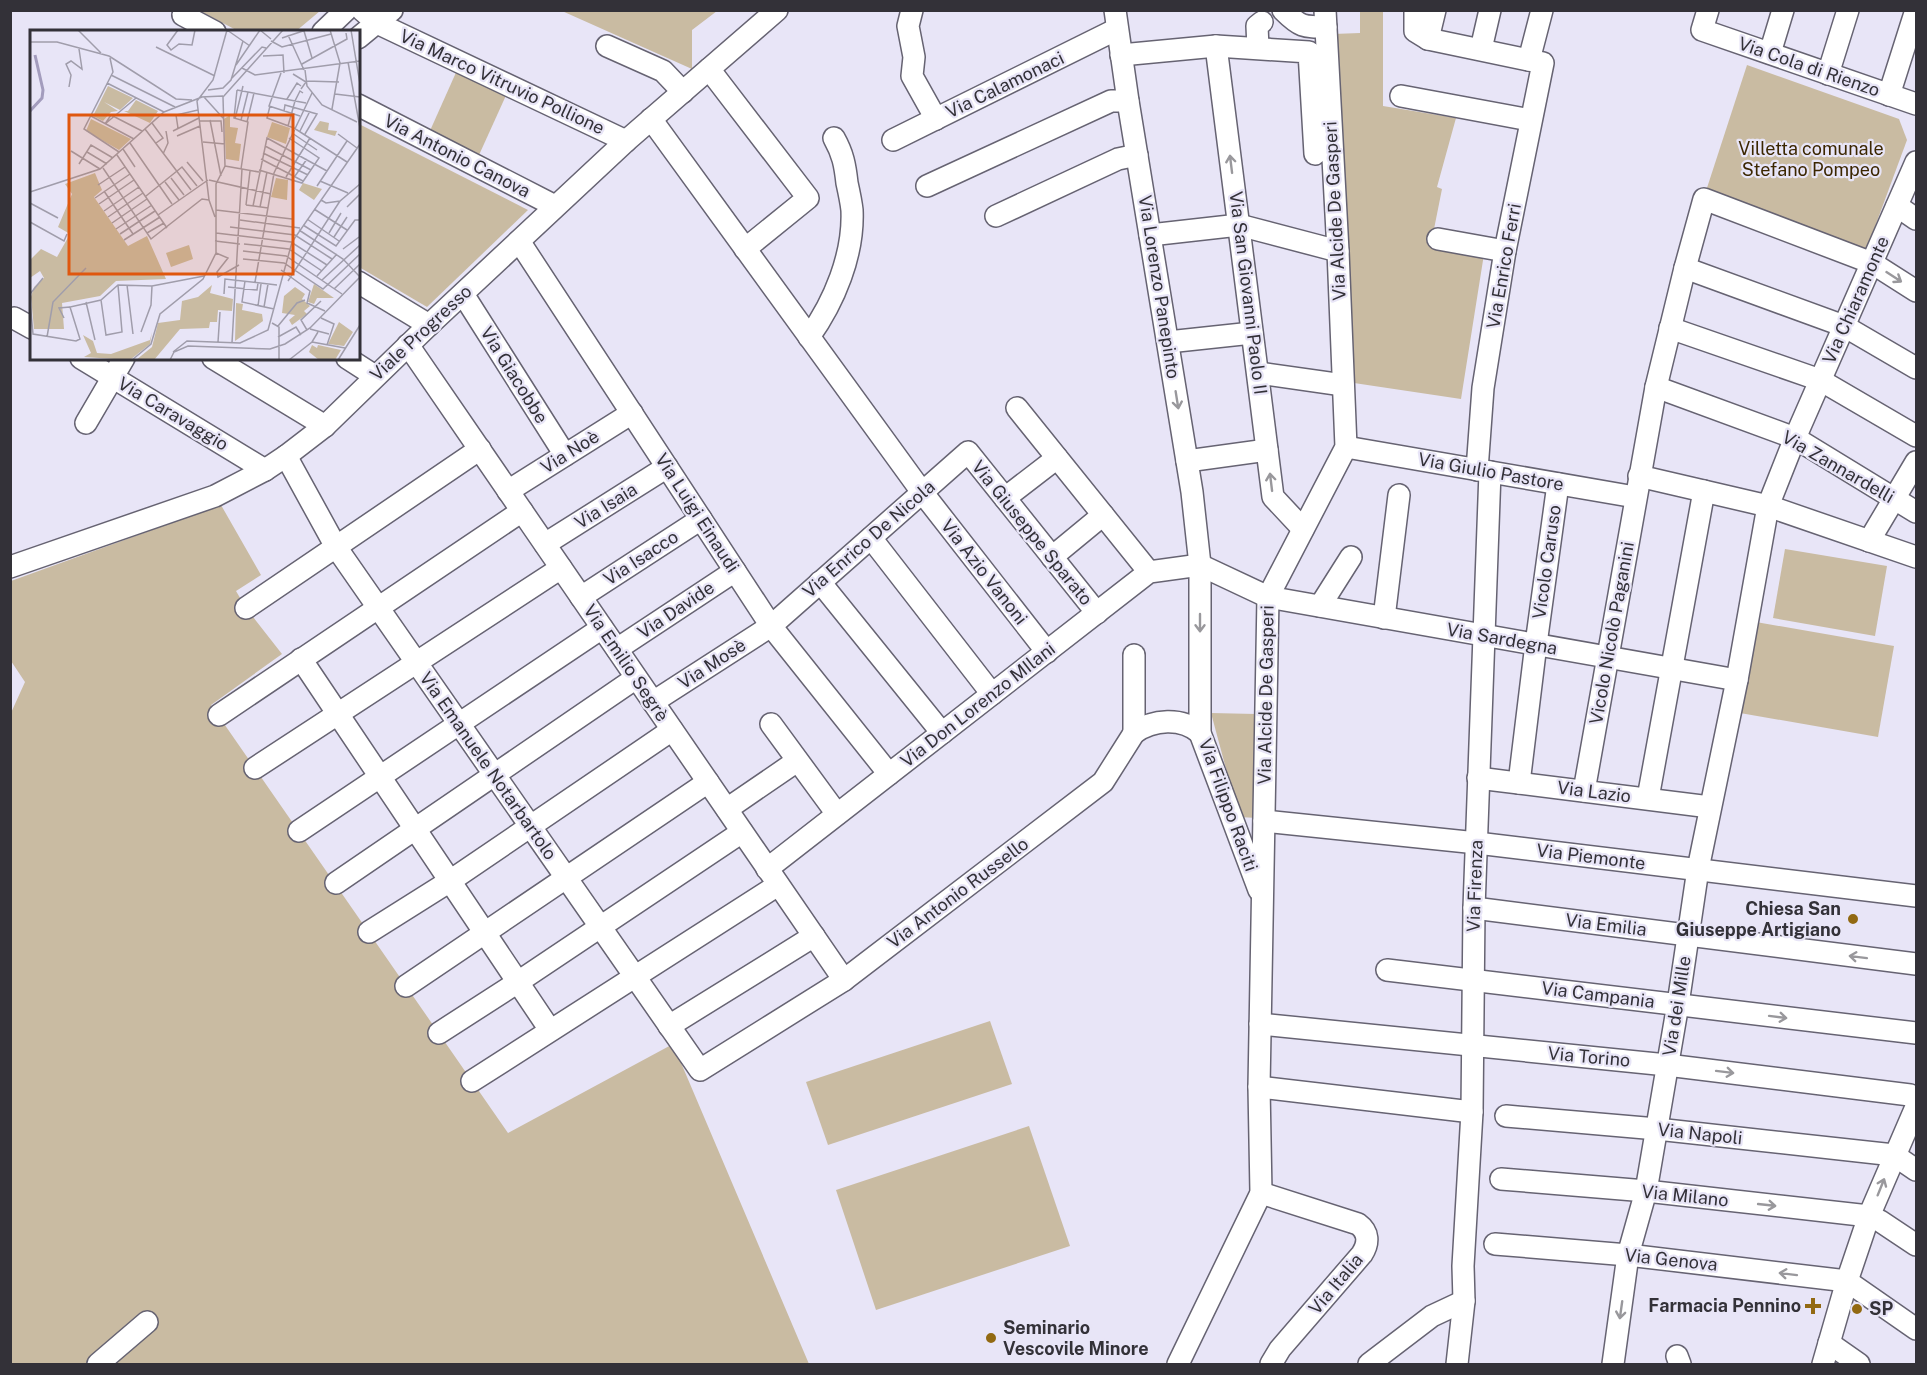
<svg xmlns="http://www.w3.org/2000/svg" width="1927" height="1375" viewBox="0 0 1927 1375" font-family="'Public Sans',sans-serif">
	<rect width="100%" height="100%" fill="#e8e5f7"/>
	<g fill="#c9bba2">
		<polygon points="203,11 203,10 320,11 295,32 238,31 202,12"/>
		<polygon points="562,11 717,11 692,30 692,69"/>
		<polygon points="1360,11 1383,11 1383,106 1456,118 1437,187 1442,189 1431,244 1484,254 1461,399 1354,383 1333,34 1360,33"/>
		<polygon points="1747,65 1899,119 1907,140 1866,251 1705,194"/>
		<polygon points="458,68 508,91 479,155 429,133"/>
		<polygon points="359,124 528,210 427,307 359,267"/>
		<polygon points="221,505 261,575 236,591 246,608 282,654 211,705 508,1133 673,1044 809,1364 11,1364 10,715 25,682 11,661 11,581"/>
		<polygon points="1785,549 1887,566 1875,636 1773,618"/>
		<polygon points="1756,622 1894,646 1878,737 1740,713"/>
		<polygon points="1211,713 1256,714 1257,818 1239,817"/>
		<polygon points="990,1021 1012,1084 828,1145 806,1082"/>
		<polygon points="1029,1126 1070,1246 876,1310 836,1190"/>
	</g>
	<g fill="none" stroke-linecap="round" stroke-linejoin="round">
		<g stroke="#666372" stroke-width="24">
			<g id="minor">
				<polyline points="362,10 377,23 626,141"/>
				<polyline points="912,10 908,26 914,57 912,76 936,119"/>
				<polyline points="1115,10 1128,101 1192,492 1200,565 1200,733 1259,890"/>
				<path d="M1283,10C1300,27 1303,27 1326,27"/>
				<polyline points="1415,10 1415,31 1428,39 1543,63 1505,251 1483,388 1477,470"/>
				<polyline points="1708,10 1702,30 1916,104"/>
				<polyline points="183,15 215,32"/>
				<polyline points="323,32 346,10"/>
				<polyline points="358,38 392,10"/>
				<polyline points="1428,39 1435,10"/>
				<polyline points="607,46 663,71 683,92"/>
				<polyline points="1216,46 1273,497 1303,529"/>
				<polyline points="1258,48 1257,26 1262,22"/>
				<polyline points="1481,49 1490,10"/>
				<polyline points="1770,53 1783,10"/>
				<polyline points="1121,55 1216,46 1309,52 1315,154"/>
				<polyline points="1529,60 1542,10"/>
				<polyline points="709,69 808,198 745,249"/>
				<polyline points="1828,74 1848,10"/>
				<polyline points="1889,95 1916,10"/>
				<polyline points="1401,96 1530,120"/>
				<polyline points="358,105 555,206"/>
				<polyline points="651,119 922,492 1047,652"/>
				<polyline points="893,140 1117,29"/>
				<polyline points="927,186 1111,101 1128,101"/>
				<polyline points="1897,206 1916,219"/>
				<polyline points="996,216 1118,159 1137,155"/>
				<polyline points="1150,235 1239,225 1338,251"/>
				<polyline points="1438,239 1505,251"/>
				<polyline points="519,241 771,626 889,774"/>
				<polyline points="1685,268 1844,326 1916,368"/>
				<polyline points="358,282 429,325"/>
				<polyline points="463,294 565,455"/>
				<polyline points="14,318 32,328"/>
				<polyline points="1670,328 1820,380 1916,436"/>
				<path d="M809,337C834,302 854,255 852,210C851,201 849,192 847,183C845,165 843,154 834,138"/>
				<polyline points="1168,342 1252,333"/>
				<polyline points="408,345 844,980"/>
				<polyline points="81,358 265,470"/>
				<polyline points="213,358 325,426"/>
				<polyline points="347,358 375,376"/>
				<polyline points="1258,373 1343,385"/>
				<polyline points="1656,387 1795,438 1916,512"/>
				<polyline points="1017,408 1149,572"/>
				<polyline points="86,423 124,358"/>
				<polyline points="1346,447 1635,497"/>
				<path d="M286,456L336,547L700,1070L844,980L1103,782L1134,733C1153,719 1182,717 1200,733"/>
				<polyline points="1187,461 1267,450"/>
				<polyline points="1639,476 1768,506 1916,557"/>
				<polyline points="508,491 632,413"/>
				<polyline points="1005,498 1057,458"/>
				<polyline points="871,538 992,694"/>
				<polyline points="1869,541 1916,462"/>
				<polyline points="545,544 667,467"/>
				<polyline points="1052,557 1103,515"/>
				<polyline points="1200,565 1268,597 1737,680"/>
				<polyline points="10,567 215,496 265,470 286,456 325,426 429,325 626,141 777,10"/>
				<polyline points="820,582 942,733"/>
				<polyline points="581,597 701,519"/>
				<polyline points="1320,606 1351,557"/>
				<polyline points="246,608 480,449"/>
				<polyline points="1384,618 1399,495"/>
				<polyline points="617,649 735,571"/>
				<polyline points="1134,655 1134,733"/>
				<polyline points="301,659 550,1030"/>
				<polyline points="653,702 771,626 968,452 1097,613"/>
				<polyline points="219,715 522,511"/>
				<polyline points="771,724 837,814"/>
				<polyline points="255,768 561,568"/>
				<polyline points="1478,778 1710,807"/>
				<polyline points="1519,783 1536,644 1558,484"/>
				<polyline points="1584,791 1656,387 1685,268 1704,199 1872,263 1916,291"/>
				<polyline points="1648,798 1704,491"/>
				<polyline points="727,809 797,761"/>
				<polyline points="1264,821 1477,843 1916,896"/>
				<polyline points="299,831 602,628"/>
				<polyline points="767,869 1149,572 1200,565"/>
				<polyline points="336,883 636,678"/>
				<polyline points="1474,908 1916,964"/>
				<polyline points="369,932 450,881 672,730"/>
				<polyline points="1387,970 1916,1033"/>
				<polyline points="406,986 708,782"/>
				<polyline points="1260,1024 1667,1065 1910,1095 1916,1098"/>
				<polyline points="669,1026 814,936"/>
				<polyline points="439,1033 518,982 742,832"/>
				<polyline points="472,1081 778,885"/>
				<polyline points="1259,1087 1472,1112"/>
				<polyline points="1506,1116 1657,1129 1894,1155 1916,1170"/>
				<polyline points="1501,1179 1646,1191 1869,1216 1880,1221 1916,1245"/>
				<path d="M1261,1193L1358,1224C1369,1232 1369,1243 1362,1254L1280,1349L1271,1364"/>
				<polyline points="1495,1244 1628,1255 1847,1281 1916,1329"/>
				<polyline points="1829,1343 1859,1364"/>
				<polyline points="1677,1356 1680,1364"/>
				<polyline points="98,1364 147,1322"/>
				<polyline points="1178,1364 1261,1193 1259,1087 1268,597 1346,447 1338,251 1325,10"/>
				<polyline points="1369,1364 1432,1316 1464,1301"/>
				<polyline points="1457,1364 1464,1301 1463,1266 1472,1112 1474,908 1490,472"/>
				<polyline points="1613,1364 1628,1255 1646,1191 1678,1004 1698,869 1737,680 1768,506 1795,438 1916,162"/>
				<polyline points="1823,1364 1847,1281 1869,1216 1916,1107"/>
			</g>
		</g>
		<use href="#minor" stroke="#fff" stroke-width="21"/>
	</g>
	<defs><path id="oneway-shaft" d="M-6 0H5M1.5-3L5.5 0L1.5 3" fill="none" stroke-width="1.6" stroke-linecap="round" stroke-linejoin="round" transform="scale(1.5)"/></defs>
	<g stroke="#99989c">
		<use href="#oneway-shaft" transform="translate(1231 164) rotate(-97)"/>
		<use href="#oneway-shaft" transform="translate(1894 277) rotate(33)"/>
		<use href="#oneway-shaft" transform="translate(1177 400) rotate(81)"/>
		<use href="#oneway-shaft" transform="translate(1271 482) rotate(-97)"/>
		<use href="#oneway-shaft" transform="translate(1200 623) rotate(90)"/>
		<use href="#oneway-shaft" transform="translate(1858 957) rotate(-173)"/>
		<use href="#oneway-shaft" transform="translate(1778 1017) rotate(7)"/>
		<use href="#oneway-shaft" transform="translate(1725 1072) rotate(7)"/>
		<use href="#oneway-shaft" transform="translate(1881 1187) rotate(-68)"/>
		<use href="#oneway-shaft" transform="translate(1767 1205) rotate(6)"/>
		<use href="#oneway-shaft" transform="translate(1788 1274) rotate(-173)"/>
		<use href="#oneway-shaft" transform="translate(1621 1310) rotate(98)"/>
	</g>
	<g fill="#926912" stroke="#e8e5f7" stroke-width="2">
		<circle cx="1853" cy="919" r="6"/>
		<path d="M1810 1297h6v6h6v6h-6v6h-6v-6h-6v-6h6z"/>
		<circle cx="1857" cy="1309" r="6"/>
		<circle cx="991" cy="1338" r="6"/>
	</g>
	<g text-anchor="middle" stroke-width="4.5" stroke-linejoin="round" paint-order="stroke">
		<g font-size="18" fill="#333138" stroke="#e8e5f7">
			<text transform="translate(1809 67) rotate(19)" y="6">Via Cola di Rienzo</text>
			<text transform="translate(502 82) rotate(25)" y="6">Via Marco Vitruvio Pollione</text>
			<text transform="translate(1005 85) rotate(-26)" y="6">Via Calamonaci</text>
			<text transform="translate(457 156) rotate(27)" y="6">Via Antonio Canova</text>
			<text transform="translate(1335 211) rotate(-93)" y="6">Via Alcide De Gasperi</text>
			<text transform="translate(1504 266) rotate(-80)" y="6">Via Enrico Ferri</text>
			<text transform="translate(1159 287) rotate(81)" y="6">Via Lorenzo Panepinto</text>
			<text transform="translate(1248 293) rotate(83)" y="6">Via San Giovanni Paolo II</text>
			<text transform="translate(1856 300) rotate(-66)" y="6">Via Chiaramonte</text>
			<text transform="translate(421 333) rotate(-43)" y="6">Viale Progresso</text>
			<text transform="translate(514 375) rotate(58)" y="6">Via Giacobbe</text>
			<text transform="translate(173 414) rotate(31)" y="6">Via Caravaggio</text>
			<text transform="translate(570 452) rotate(-32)" y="6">Via Noè</text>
			<text transform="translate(1838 467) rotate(30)" y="6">Via Zannardelli</text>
			<text transform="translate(1491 472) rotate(10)" y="6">Via Giulio Pastore</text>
			<text transform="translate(606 506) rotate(-32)" y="6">Via Isaia</text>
			<text transform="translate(697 513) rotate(57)" y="6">Via Luigi Einaudi</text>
			<text transform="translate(1032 533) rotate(51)" y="6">Via Giuseppe Sparato</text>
			<text transform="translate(869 539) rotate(-41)" y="6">Via Enrico De Nicola</text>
			<text transform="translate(641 558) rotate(-33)" y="6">Via Isacco</text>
			<text transform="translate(1547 562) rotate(-82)" y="6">Vicolo Caruso</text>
			<text transform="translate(984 572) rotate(52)" y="6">Via Azio Vanoni</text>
			<text transform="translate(676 610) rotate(-34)" y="6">Via Davide</text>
			<text transform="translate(1612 633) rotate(-80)" y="6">Vicolo Nicolò Paganini</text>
			<text transform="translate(1502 639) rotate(10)" y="6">Via Sardegna</text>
			<text transform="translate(626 663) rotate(56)" y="6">Via Emilio Segrè</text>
			<text transform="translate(712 664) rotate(-33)" y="6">Via Mosè</text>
			<text transform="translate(1266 695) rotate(-89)" y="6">Via Alcide De Gasperi</text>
			<text transform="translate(978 705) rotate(-38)" y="6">Via Don Lorenzo MIlani</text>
			<text transform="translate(488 766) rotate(55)" y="6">Via Emanuele Notarbartolo</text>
			<text transform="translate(1594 792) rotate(7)" y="6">Via Lazio</text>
			<text transform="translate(1228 805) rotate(70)" y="6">Via Filippo Raciti</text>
			<text transform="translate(1591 857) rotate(7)" y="6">Via Piemonte</text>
			<text transform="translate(1475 886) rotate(-88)" y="6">Via Firenza</text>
			<text transform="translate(958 893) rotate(-37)" y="6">Via Antonio Russello</text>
			<text transform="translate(1606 925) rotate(7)" y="6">Via Emilia</text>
			<text transform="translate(1598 995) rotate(7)" y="6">Via Campania</text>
			<text transform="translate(1677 1006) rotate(-81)" y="6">Via dei Mille</text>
			<text transform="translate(1589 1057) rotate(5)" y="6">Via Torino</text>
			<text transform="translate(1700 1134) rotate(6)" y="6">Via Napoli</text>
			<text transform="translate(1685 1196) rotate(6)" y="6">Via Milano</text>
			<text transform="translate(1671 1260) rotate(6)" y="6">Via Genova</text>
			<text transform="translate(1336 1284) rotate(-50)" y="6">Via Italia</text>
		</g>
		<g font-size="18" fill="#3b2600" stroke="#e8e5f7">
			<text x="1811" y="155">Villetta comunale<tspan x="1811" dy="21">Stefano Pompeo</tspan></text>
		</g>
		<g font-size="18" font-weight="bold" fill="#333138" stroke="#e8e5f7" text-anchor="end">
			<text x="1841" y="915">Chiesa San<tspan x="1841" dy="21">Giuseppe Artigiano</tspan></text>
			<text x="1801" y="1312">Farmacia Pennino</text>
			<text x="1869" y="1315" text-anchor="start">SP</text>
			<text x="1003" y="1334" text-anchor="start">Seminario<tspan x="1003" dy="21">Vescovile Minore</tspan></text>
		</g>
	</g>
	<g transform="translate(30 30)">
		<rect width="330" height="330" fill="#e8e5f7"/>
		<path d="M78,56L103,68L90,80L74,72L88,81L81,82L73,91L63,86ZM106,70L128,81L120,93L94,81H98ZM200,85V97L208,98L205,113L211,114L209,131L196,129L194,89ZM61,89L101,109L89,120L56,101ZM290,91L299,93L298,100L307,101L305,106L284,100ZM242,92L260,98L256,114L237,107ZM65,143L72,160L64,167L98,216L117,206L136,249L86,251L70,266L32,273L34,299H4L1,267L4,257L14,248L10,241L0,248V230L11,219L27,227L40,204L28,197L42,164L35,154ZM246,148L258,150L257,170L241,167ZM273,153L292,159L284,170L269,160ZM159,215L163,229L141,237L136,223ZM284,254L304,268H287L284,274L278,272ZM182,255L180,263L203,269L202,281L188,280L187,292H180L179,298L150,299L124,330H106L122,317L128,293L150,290L152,271L168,267ZM265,257L275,264L272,269L280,276L274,281L277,284L262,295L259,290L265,285L252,283L254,266ZM206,273L213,274L212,280L232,284L233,291L205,311ZM309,292L323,302L314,316L298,314ZM122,302L120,314L100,330L54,327L61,323L53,305L63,311L67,323L81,324L120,310ZM282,315L287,318L288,315L311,320L305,330H289L279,322Z" fill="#c9bba2"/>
		<path fill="none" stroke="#a39cbd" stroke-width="3" d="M0,81L12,68L13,60L5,25"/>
		<path fill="none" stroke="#a09dab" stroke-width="1.5" d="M48,0L71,23M148,0L137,15L141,20L149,14L162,15L165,0M197,0L220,16M300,0L310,33L302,79M321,0L330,54M274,1L282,28M258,5L274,40M252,8L276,0M241,11L252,17L301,4M0,12H27L79,26M126,17L185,46M79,26L146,69L162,70M233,26L253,25L254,43M80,28L83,42L54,99L89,122M318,32L330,98M272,34L317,9L316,3M206,35L230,0L241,9M212,38L225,45L330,31M275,40L277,56L292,75L327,92M251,43L239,76L270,86M263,44L276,52L271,59M81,45L145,77M202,48L232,17L236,18M276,51L309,52M77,53L134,82M39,57L41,45L36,34L41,31L52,39L49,19M178,60L193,58L201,50L213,11M207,60L204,88L218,92L211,139M207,60L276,73M305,64L330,67M171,67L193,66M174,67L193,88M257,69L267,53L271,56M240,76L237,88L264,98L317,132M254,81L255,75L287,84L275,104M61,86L104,109M205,89L213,56M180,90L191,146M211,90L218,62M169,91H191L192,102M217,92L224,63M122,93L133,108L126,113M75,94L81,85L112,101M75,94L106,68M258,96L265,71L270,61L273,63M148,98L146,85L168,80M115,99L161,160M143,101L169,88M270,101L280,81M262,103L287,120M308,104L327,118M147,106L170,96M173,112L195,114M100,113L142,174M235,116L281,140M93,119L105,137M41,121L70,139M57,122L77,134M233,123L278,145M133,124L138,113L136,101M87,125L137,198M231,129L273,151M157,132L173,151M49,134L61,115L83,128M195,136L229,142M73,138L121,209L172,169L179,170M229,140L272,153L289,128L259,108M265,146L277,129M256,147L280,108M141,148L154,165M179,150L241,164M290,151L318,163M135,152L149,170M68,155L95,137M287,156L317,111M74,161L103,204M0,162L70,139L134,82L172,67M116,166L152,137L167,156M65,168L100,144M291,170L296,173L310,171L330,154M0,173L28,188M69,174L104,150M216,175L220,141M216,175L238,178M223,176L237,108L297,141M230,177L237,142M317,177L330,164M284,179L317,200M186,180L262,189M74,181L109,157M128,185L178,150M78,187L113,163M185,187L179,170L167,71L183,50L197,0M277,189L309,211M210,190L270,198M0,192L34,211L37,204M82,193L117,169M330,194V213M273,195L306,216L325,190H330M200,197L265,205L302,229M86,199L122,175M269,200L313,229L330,247M117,203L134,193M186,203L261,212L297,235M299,203L311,183M90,204L125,181M304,207L317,187M94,210L130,187M185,211L210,214M214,214L259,219L292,241M313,219L329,207M213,221L256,226L312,264M186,223L198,228L187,242L188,247L209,235M213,229L254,233L293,259L330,224M251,240L280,261L277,273L295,281M287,246L307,224M292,250L330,215M215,251L212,272L244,279M258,251L310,171M225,252L244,143L282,63M97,255L103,304M198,257L227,260L228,253M304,259L330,234M0,264L13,248M194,264L195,249L247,255M71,270L76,305L92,302L88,255M0,271L3,304L46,311L50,309L40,277L71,270L88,255L122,256L174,246M56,272L65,310M228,276L231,254M234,277L238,254M34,288L29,278L40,277M291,288L304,294L297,315M242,293L249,297V330M248,296L267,273L275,270M280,299L299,304M277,300L271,290L291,271M111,302L121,275L122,256M17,307L23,272L56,238M248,307L266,297L271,305M188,312L190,282M282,312L315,318M202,313L212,139M143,322L157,311L210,313L238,300L262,212L330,114M102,330L121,314L130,284L173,249L186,223V154L195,136L193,67L253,0M140,330L144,322L158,316L240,319L255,314L280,298L330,247M259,330L282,312L288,302M308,330L330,295"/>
		<path fill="#df570e" fill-opacity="0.15" stroke="#df570e" stroke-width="3" d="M39,85H263V244H39Z"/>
		<rect width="330" height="330" fill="none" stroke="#333138" stroke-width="3"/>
	</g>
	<rect width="1927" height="1375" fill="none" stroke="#333138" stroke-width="24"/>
</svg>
